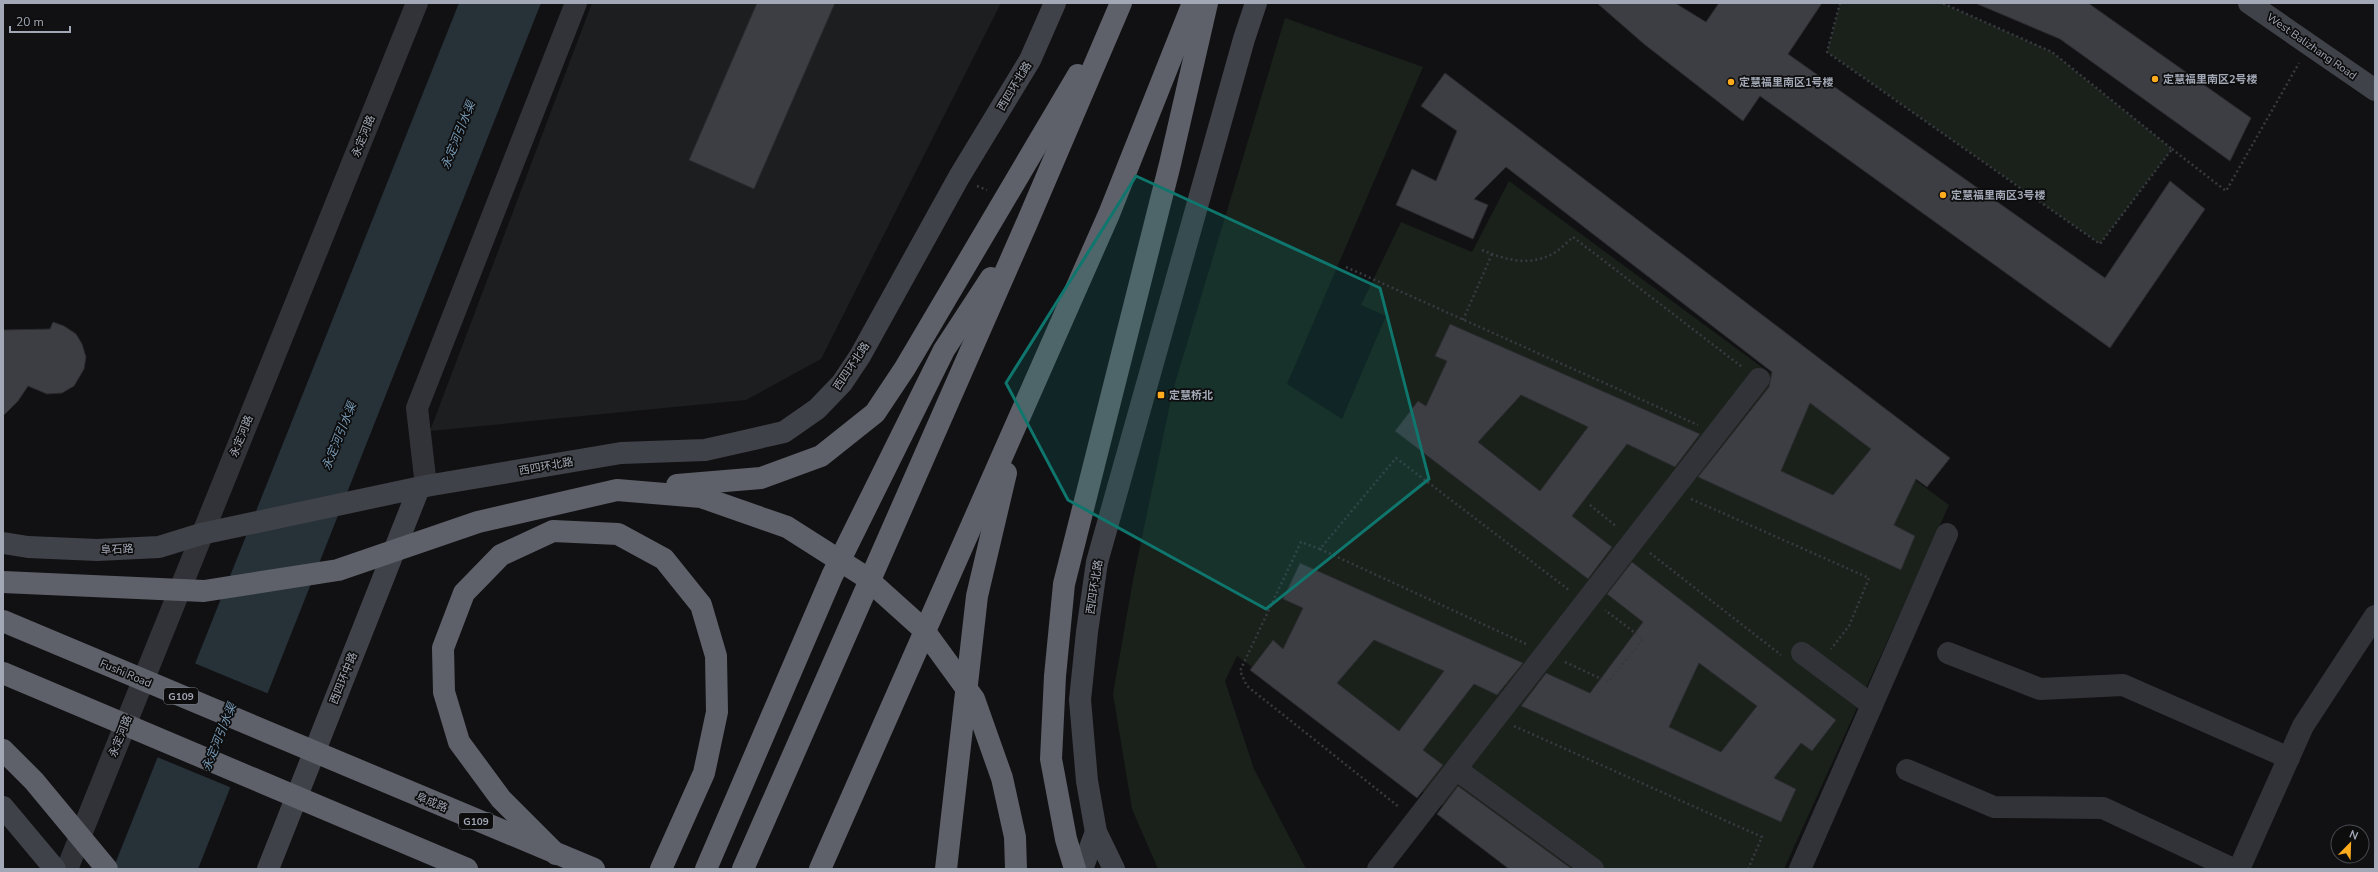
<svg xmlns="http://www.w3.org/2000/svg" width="2378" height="872" viewBox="0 0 2378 872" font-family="'Nunito Sans','Noto Sans SC',sans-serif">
	<rect width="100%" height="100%" fill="#111113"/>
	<polygon fill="#1d1e20" points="592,3 1001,3 821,359 746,400 430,431"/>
	<g fill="#19211a">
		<polygon points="1840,3 1942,3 2052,52 2172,149 2100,244 1827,52"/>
		<polygon points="1285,18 1423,67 1287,384 1342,419 1386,316 1361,305 1401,222 1472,252 1509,181 1949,505 1784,869 1529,869 1237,656 1225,681 1254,769 1306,869 1158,869 1132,809 1113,694 1133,580 1173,390"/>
	</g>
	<polygon fill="#273138" points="459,3 541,3 198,869 113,869"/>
	<polygon fill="#111113" points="194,663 269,694 232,788 157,757"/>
	<g fill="#3d3e43" stroke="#2b2b2f" fill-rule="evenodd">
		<polygon points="757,3 835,3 754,189 689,160"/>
		<polygon points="1597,3 1675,3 1706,22 1719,3 1822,3 1788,54 2105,278 2170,181 2205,209 2110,348 1760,96 1743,121 1644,44"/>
		<polygon points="1975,3 2088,3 2251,118 2230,161 2060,39"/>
		<path d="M1445,73L1950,458L1927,487L1916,479L1894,525L1915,536L1901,570L1698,477L1769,387L1772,372L1506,167L1474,199L1488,205L1473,239L1396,205L1412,169L1436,181L1457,131L1421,106ZM1810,403L1871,449L1833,495L1781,471Z"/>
		<polygon points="53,322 64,326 76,334 82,344 86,357 84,369 74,386 62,393 47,394 28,386 18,401 3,416 3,330 50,329"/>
		<path d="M1450,324L1700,434L1675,467L1627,444L1572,516L1612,547L1588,579L1395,431L1418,401L1426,406L1447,361L1435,356ZM1521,395L1588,427L1540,491L1478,442Z"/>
		<path d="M1632,562L1836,720L1812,751L1801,743L1774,778L1796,789L1781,822L1521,706L1546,673L1590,693L1643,622L1607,594ZM1699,663L1757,706L1721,752L1669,727Z"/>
		<path d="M1300,563L1523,663L1497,695L1474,684L1423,750L1443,765L1417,798L1250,670L1273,640L1283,649L1303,608L1283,599ZM1374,640L1444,671L1399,731L1337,683Z"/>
		<polygon points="1458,786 1572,869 1509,869 1437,814"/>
	</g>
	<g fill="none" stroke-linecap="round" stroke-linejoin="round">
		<g stroke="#383a40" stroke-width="2.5" stroke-dasharray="2 3" stroke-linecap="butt">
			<polyline points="1840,3 1827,52 2100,244 2172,149 2052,52 1942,3"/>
			<polyline points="2172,149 2226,191 2299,63"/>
			<polyline points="977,186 987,190"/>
			<path d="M1482,250C1506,260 1530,267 1554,253C1561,249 1567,242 1573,237L1742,367"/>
			<polyline points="1346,267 1698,425"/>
			<polyline points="1463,320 1492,254"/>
			<polyline points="1691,499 1869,578 1849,626 1831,649"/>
			<polyline points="1590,505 1617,527"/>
			<polyline points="1320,549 1301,542 1240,671 1247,686 1399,807"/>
			<polyline points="1650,553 1781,655"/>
			<polyline points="1526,644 1320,549 1396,458 1569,590"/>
			<polyline points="1565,662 1608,682 1643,639 1605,610"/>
			<polyline points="1514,726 1762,837 1748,869"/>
		</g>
		<g stroke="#323338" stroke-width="22">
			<polyline points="426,486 417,408 576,3"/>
			<polyline points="1802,653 1872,705"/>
			<polyline points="1948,653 2040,689 2123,685 2289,758"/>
			<polyline points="1456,769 1593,869"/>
			<polyline points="1907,770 1994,807 2103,808 2233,869"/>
			<polyline points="67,869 417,3"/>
			<polyline points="1378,869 1759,379"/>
			<polyline points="1800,869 1947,534"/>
			<polyline points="2239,869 2303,726 2375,616"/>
		</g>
		<g stroke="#404249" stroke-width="22">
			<polyline points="2249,3 2375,90"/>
			<polyline points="3,543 28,547 97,550 159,547 201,534 426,486 621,453 705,450 745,441 784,432 817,409 842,383 860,356 959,177 1030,60 1055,3"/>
			<polyline points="3,807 55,869"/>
			<polyline points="268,869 419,488"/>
			<polyline points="1082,869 1096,832"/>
			<polyline points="1114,869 1096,832 1087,781 1080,700 1087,632 1097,562 1244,39 1256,3"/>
		</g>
		<g stroke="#5e616a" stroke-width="22">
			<polyline points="677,485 761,478 821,456 875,413 905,368 1078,75"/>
			<polyline points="3,582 204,591 338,570 478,522 617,490 701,497 787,527 864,576 923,629 974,699 1002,778 1015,837 1016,869"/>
			<polyline points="3,621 594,869"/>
			<polyline points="3,673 467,869"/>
			<polyline points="3,750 34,781 107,869"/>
			<polyline points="556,854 501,799 459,742 444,692 443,648 464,593 501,555 553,531 618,534 664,559 701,605 716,656 717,712 704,773 661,869"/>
			<polyline points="706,869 832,576 944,350 991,278"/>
			<polyline points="743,869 1026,225 1121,3"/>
			<polyline points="820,869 1109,214 1193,3"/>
			<polyline points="946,869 977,596 1006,473"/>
			<polyline points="1075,869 1066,839 1051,759 1055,676 1064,584 1170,164 1207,3"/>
		</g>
	</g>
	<path fill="#0f766e" fill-opacity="0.2" stroke="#0f766e" stroke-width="3" stroke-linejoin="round" d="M1136,176L1380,288L1429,479L1266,609L1068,500L1006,383Z"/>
	<g fill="#ffab1e" stroke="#0d0d0e" stroke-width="1.5">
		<circle cx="2155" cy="79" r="4"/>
		<circle cx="1731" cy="82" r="4"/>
		<circle cx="1943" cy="195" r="4"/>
		<rect x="1157" y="391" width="8" height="8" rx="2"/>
	</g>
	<g text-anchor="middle" stroke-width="3.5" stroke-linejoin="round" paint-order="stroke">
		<g fill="#0d0d0e" stroke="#757a83" stroke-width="1">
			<rect x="164" y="688" width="34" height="16" rx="3"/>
			<rect x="459" y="813" width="34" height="16" rx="3"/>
		</g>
		<g font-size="10" font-weight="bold" fill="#a2a8b5">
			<text x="181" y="700">G109</text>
			<text x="476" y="825">G109</text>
		</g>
		<g font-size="11" fill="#a2a8b5" stroke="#0d0d0e">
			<text transform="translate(2312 46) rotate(35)" y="4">West Balizhang Road</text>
			<text transform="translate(1014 86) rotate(-59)" y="4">西四环北路</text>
			<text transform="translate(363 136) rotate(-68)" y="4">永定河路</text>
			<text transform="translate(851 366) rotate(-56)" y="4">西四环北路</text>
			<text transform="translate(241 436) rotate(-68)" y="4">永定河路</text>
			<text transform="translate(546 466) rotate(-10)" y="4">西四环北路</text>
			<text transform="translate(117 549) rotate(-3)" y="4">阜石路</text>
			<text transform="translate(1094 587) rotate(-81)" y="4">西四环北路</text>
			<text transform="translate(126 673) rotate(23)" y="4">Fushi Road</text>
			<text transform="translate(343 678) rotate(-68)" y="4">西四环中路</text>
			<text transform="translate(120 736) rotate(-68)" y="4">永定河路</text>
			<text transform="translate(432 802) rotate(23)" y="4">阜成路</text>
		</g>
		<g font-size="11" font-weight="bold" fill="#a2a8b5" stroke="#0d0d0e" text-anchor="start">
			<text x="2163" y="83">定慧福里南区2号楼</text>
			<text x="1739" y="86">定慧福里南区1号楼</text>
			<text x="1951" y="199">定慧福里南区3号楼</text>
			<text x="1169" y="399">定慧桥北</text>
		</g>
		<g font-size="12" font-style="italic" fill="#7698b3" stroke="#0d0d0e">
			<text transform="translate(458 135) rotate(-68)" y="4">永定河引水渠</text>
			<text transform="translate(339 436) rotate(-68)" y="4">永定河引水渠</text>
			<text transform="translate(219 737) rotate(-68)" y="4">永定河引水渠</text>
		</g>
	</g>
	<rect width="2378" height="872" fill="none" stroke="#a2a8b5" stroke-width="8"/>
	<g transform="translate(2350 844) rotate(23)"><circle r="19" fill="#0d0d0e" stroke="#494b51"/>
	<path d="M0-3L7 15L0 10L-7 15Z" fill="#ffab1e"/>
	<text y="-6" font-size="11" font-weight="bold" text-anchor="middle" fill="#a2a8b5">N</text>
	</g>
	<path d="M10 26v6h60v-6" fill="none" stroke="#a2a8b5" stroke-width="2"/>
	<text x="16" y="26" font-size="12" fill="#a2a8b5" stroke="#0d0d0e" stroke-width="3" paint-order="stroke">20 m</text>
</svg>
